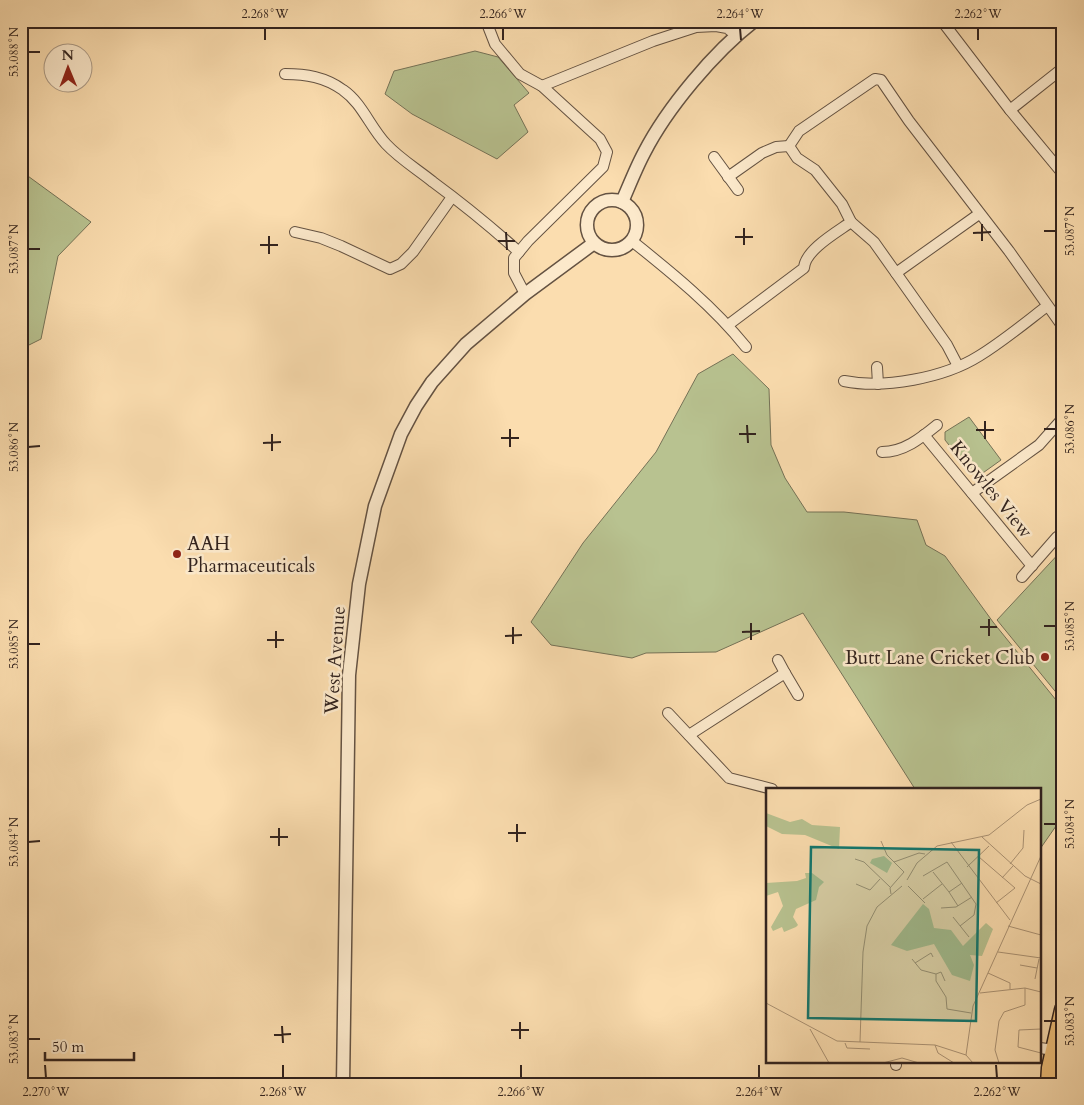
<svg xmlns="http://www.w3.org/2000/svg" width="1084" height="1105" viewBox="0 0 1084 1105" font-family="Cardo,serif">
	<rect width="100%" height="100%" fill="#fbddaf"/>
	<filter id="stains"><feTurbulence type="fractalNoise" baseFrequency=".004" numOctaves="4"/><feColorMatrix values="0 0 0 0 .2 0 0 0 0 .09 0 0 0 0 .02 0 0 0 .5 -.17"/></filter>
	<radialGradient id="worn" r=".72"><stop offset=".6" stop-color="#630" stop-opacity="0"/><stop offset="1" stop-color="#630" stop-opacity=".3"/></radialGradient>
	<g fill="#b8c290" stroke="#757257">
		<polygon points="475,51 498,57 529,93 514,105 528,132 497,159 412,114 385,94 394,71"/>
		<polygon points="21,171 91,222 58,256 41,339 21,349"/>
		<polygon points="733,354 769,389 771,445 785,478 807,512 844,512 917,520 926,545 945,556 993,622 1056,700 1063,725 1063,816 1040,849 1040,789 915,789 803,613 716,652 646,653 632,658 551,645 531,622 583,543 656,452 698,374"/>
		<polygon points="969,417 1001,460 980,475 973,475 945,440 945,432"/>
		<polygon points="1063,549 1063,695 1059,696 997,620"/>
	</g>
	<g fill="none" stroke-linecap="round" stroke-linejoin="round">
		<g stroke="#645242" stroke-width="12">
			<g id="minor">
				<polyline points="486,21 495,44 520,74 542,86 600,139 607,152 603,167 528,241 514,258 514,273 525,294"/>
				<polyline points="942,21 1010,110 1063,174"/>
				<path d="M285,74C306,74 325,77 343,90C362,103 370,127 386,144C400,159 417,169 433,182C463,204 491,227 519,252"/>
				<polyline points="542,86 653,41 696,27 716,26 727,28 736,35"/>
				<polyline points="1010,110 1063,68"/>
				<polyline points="789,146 799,131 875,79 881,80 909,121 1009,251 1063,327"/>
				<polyline points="789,146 797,158 815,170 842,204 851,222 874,242 896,273 979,214"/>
				<polyline points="714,157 738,190"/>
				<polyline points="728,177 762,153 776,147 789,146"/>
				<polyline points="295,232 321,238 341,246 390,269 401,264 413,252 452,197"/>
				<path d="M632,241C672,273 713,306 746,347"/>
				<polyline points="896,273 947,345 958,366"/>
				<path d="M728,325L804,268C805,250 837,232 851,222"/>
				<polyline points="877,367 878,384"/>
				<path d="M844,381C884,389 944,378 979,356C1002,342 1025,323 1047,306"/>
				<polyline points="924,435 1032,566"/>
				<path d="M882,452C904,452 921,438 937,425"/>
				<polyline points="972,493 1039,445 1063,418"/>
				<polyline points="1022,577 1057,537"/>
				<polyline points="778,660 785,673"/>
				<polyline points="668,713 729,778 772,789"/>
				<polyline points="689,735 785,673 798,695"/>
				<polyline points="1040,1048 1054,1050"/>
				<polyline points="896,1065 896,1061"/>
			</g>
		</g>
		<g stroke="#645242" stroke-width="15">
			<g id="tertiary">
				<circle cx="612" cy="225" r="25"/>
				<path d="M622,202C629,186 636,168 644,153C667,108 714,52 754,21"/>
				<polyline points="343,1084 349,675 359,584 375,506 401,434 416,406 432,382 466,344 525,294 594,243"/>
			</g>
		</g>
		<g stroke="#32231e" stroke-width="19">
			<polyline id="trunk" points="1049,1084 1050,1068 1063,1010"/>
		</g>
		<use href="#minor" stroke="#fce9cb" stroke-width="10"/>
		<use href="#tertiary" stroke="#fce9cb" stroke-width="12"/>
		<use href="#trunk" stroke="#eebe78" stroke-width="16"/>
	</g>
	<path fill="none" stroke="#32231e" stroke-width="2" d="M265,28V40M503,28V40M740,28L741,40M978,28V40M28,52H40M982,224V241M744,228V245M1044,231H1056M506,232L507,250M973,233L991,232M269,236V254M735,237H753M498,241H515M260,245H278M28,249H40M985,421V439M747,425L748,443M510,429V447M1044,429H1056M976,430H994M272,434V451M739,434H756M501,438H519M263,443L281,442M28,447L40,446M989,619V636M751,623V640M1044,626H1056M513,627V644M980,627H997M276,631V648M742,632L760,631M505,636L522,635M267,640H284M28,644H40M517,824V842M1044,824H1056M279,828V846M508,833H526M270,837H288M28,842L40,841M1044,1021H1056M520,1022V1039M282,1026L283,1043M511,1030H529M274,1035L291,1034M28,1039H40M45,1065L46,1078M283,1065V1078M521,1065V1078M759,1065V1078M996,1065L997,1078"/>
	<g fill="#8f2418" stroke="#fce9cb" stroke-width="2">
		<circle cx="177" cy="554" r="5"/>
		<circle cx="1045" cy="657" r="5"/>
	</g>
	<g text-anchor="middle" stroke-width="5" stroke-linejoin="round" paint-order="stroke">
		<g font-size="19" fill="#32231e" stroke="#fce9cb">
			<text transform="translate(992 489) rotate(51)" y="7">Knowles View</text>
			<text transform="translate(334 660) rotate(-86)" y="7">West Avenue</text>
		</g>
		<g font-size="19" fill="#32231e" stroke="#fce9cb" text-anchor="start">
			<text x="187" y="550">AAH<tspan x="187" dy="22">Pharmaceuticals</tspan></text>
			<text x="1035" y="664" text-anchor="end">Butt Lane Cricket Club</text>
		</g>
	</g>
	<g transform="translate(766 788)">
		<rect width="275" height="275" fill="#fbddaf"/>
		<path d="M0,25L24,34L36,31L46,37L74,39L73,61L39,47L16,46L0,38ZM118,68L126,75L121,85L104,75L106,71ZM39,85H46L58,94L53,99L50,112L30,121L27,129L32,137L30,139L18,144L16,139L7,143L5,139L17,118L12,104L0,108V95L31,93L40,90ZM157,116L163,121L168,140L185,142L197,158L220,135L227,141L216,168L204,167L208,177L204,193L186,187L168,156L141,163L125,157Z" fill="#b8c290"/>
		<path fill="none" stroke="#ab9375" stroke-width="1" d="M216,49L259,88L275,96M115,53L121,67L138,84L124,100L125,106M185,54L244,132M213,69L249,100L230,115M89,71L98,74L124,99M128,74L153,65L159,66M244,76L257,60L258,42M201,79L223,58M167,84L183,104L196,95M157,88L181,74L210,116L208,127L194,138M236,90L247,78M141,92L151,75L171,58L223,47L261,17L275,11M90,96L104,102L114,91M142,98L159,115M183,104L192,118M157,111L176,96M175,120L190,119L206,109M187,129L203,149M242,138L275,147M232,164L275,170M146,171L155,182L170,186V193L180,209L181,221L205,225M149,175L165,165L167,169M254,177L271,180M222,185L244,195V201M170,186L175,184L179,193M269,191L273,171M214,205L259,200L275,204M0,215L71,253L169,257L200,267M44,241L63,275M275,241L253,242L252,259L275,265M94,254L97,164L101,138L111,119L136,98M79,255L81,260L104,261M169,257L172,265L188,275M117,275L136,270L153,275M207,275L200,267L207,218L275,68M233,275L229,262L233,233L238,224L259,217V200"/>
		<path fill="#0f766e" fill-opacity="0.15" stroke="#0f766e" stroke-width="2.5" d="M45,59L213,62L210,233L42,230Z"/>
		<rect width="275" height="275" fill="none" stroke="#32231e" stroke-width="2.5"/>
	</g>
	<rect width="1084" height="1105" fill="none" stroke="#fbddaf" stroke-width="55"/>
	<g transform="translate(68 68) rotate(359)"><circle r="24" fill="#fce9cb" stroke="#ab9a86"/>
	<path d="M0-4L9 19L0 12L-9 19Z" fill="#8f2418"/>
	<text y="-8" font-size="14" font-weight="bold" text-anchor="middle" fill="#32231e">N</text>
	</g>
	<path d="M45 1052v8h89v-8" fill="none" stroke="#32231e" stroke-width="2.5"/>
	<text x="52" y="1052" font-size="15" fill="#32231e" stroke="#fce9cb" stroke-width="4" paint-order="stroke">50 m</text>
	<rect x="28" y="28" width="1028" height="1050" fill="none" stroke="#32231e" stroke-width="2"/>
	<g font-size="12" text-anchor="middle" fill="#32231e">
		<text x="265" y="18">2.268°W</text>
		<text x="503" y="18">2.266°W</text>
		<text x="740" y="18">2.264°W</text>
		<text x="978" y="18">2.262°W</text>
		<text transform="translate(14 52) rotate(-90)" y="4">53.088°N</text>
		<text transform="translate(1070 231) rotate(-90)" y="4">53.087°N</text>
		<text transform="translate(14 249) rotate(-90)" y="4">53.087°N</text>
		<text transform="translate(1070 429) rotate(-90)" y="4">53.086°N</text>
		<text transform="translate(14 447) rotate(-90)" y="4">53.086°N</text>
		<text transform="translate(1070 626) rotate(-90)" y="4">53.085°N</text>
		<text transform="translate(14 644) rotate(-90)" y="4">53.085°N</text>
		<text transform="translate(1070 824) rotate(-90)" y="4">53.084°N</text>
		<text transform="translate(14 842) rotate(-90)" y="4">53.084°N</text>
		<text transform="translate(1070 1021) rotate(-90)" y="4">53.083°N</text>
		<text transform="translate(14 1039) rotate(-90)" y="4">53.083°N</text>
		<text x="46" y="1096">2.270°W</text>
		<text x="283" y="1096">2.268°W</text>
		<text x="521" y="1096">2.266°W</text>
		<text x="759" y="1096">2.264°W</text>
		<text x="997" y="1096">2.262°W</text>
	</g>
	<rect width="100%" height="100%" filter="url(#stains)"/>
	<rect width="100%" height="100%" fill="url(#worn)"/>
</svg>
